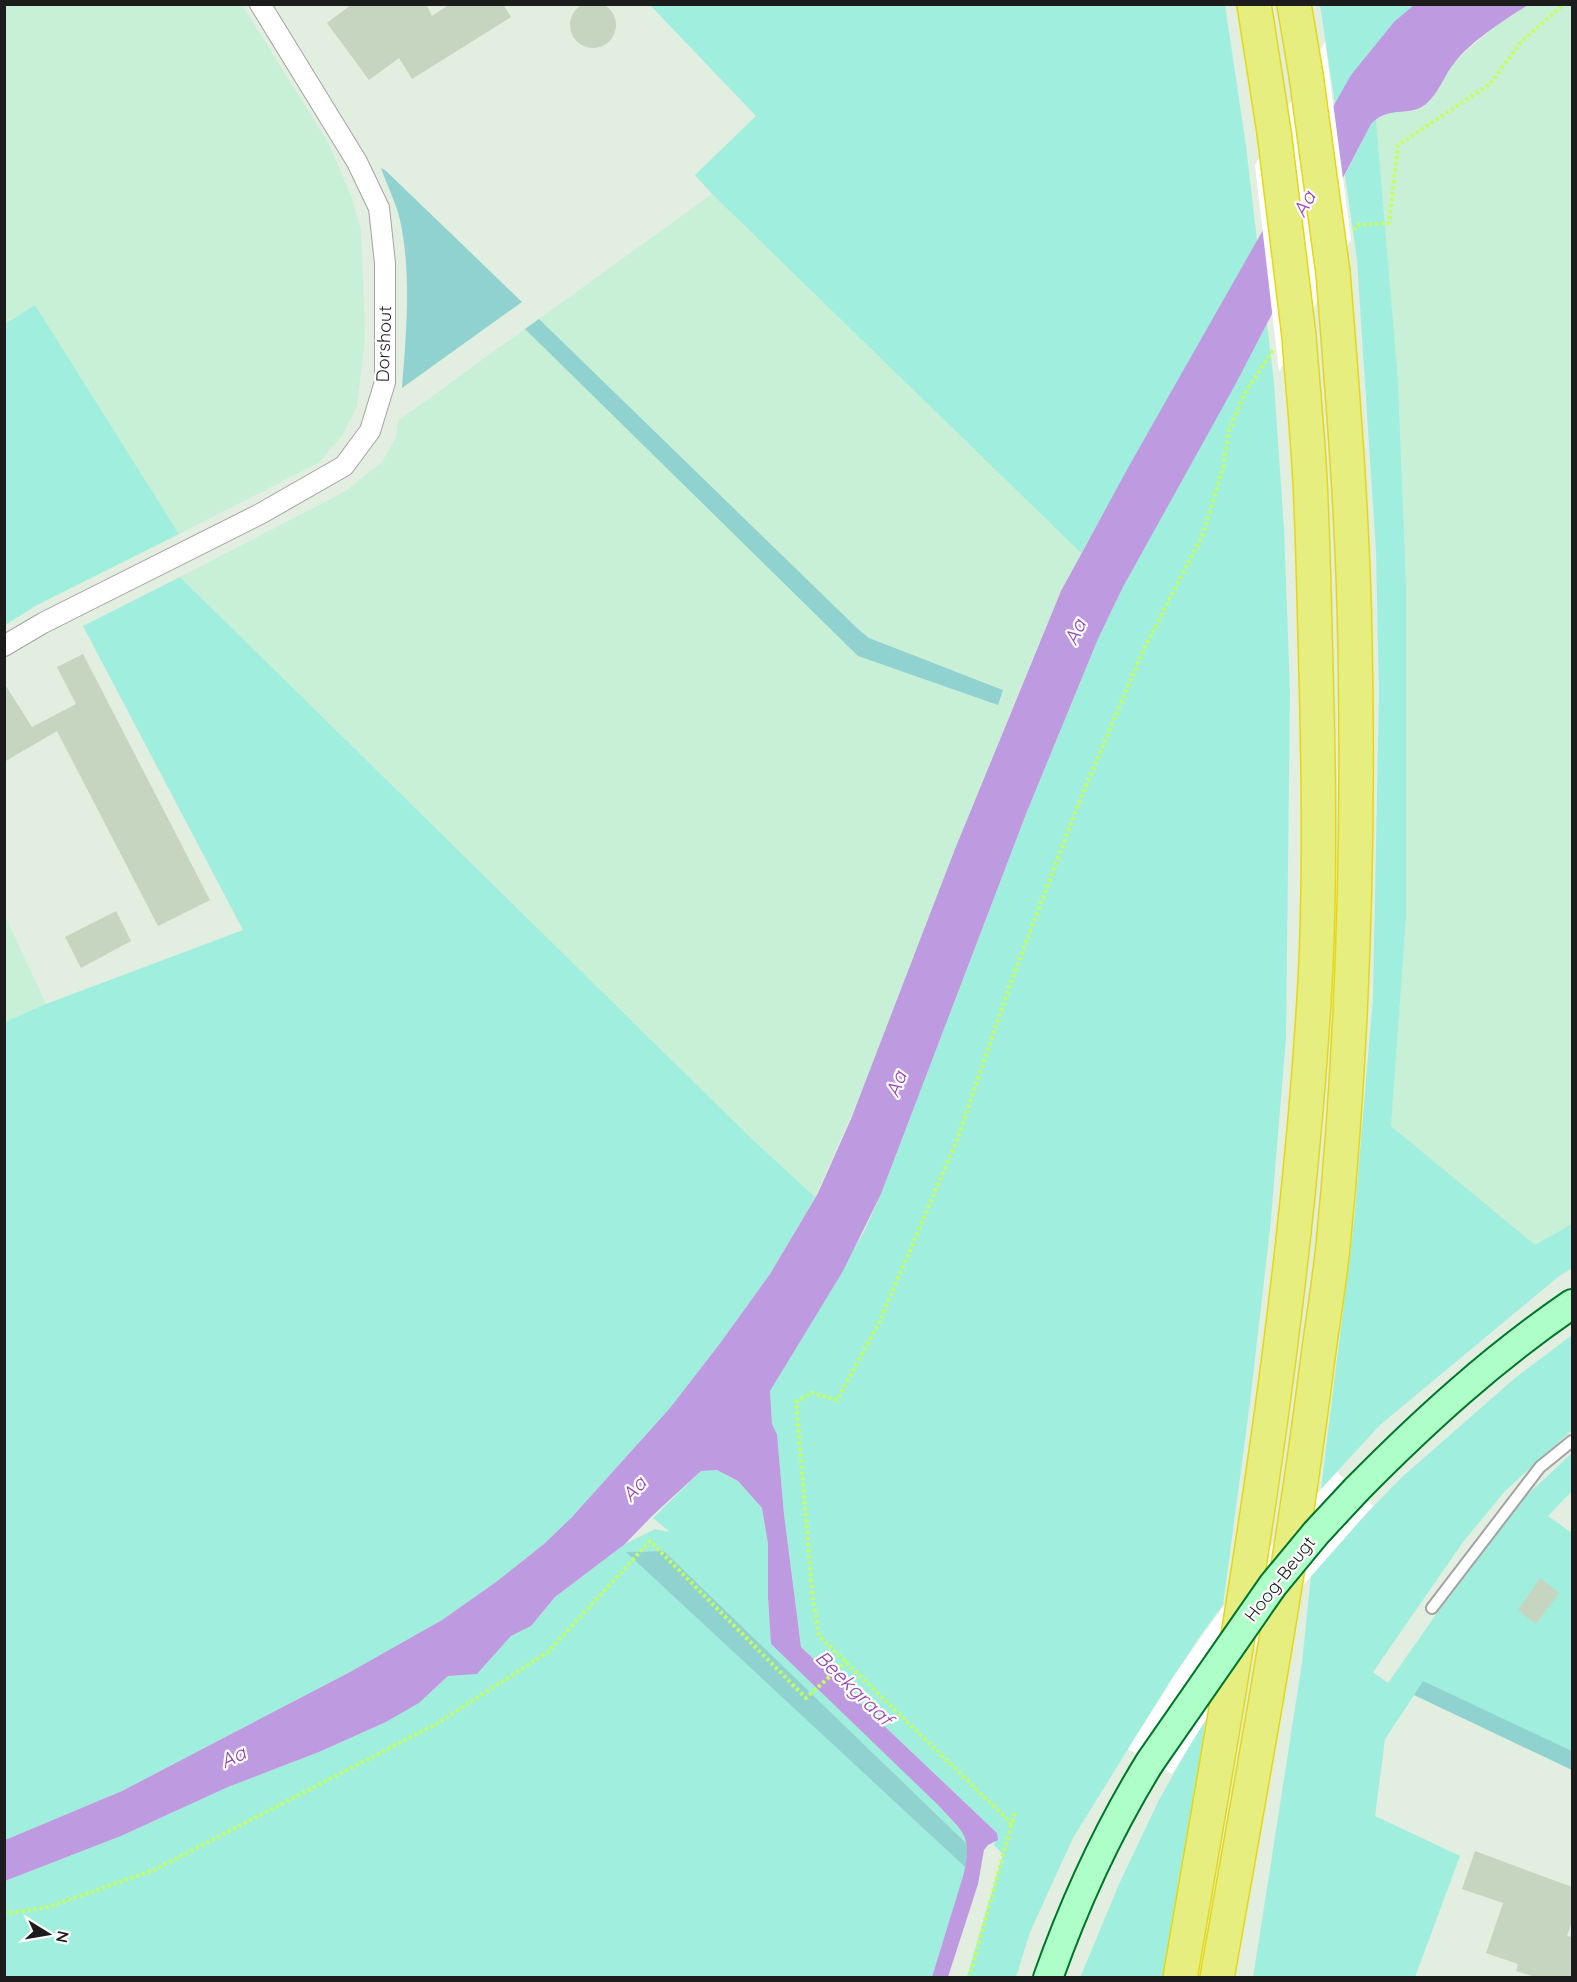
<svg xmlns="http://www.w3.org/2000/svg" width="1577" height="1982" viewBox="0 0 1577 1982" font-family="Quicksand,sans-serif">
	<rect width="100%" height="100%" fill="#e1eee0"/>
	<g fill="#c8f0d6">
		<polygon points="5,5 242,5 329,144 351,196 361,230 365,337 357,406 342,436 318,463 179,534 35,305 5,324"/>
		<polygon points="1528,5 1572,5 1572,1224 1536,1246 1391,1126 1406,919 1406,582 1398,381 1376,119 1393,111 1415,111 1430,101 1455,61 1496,26"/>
		<polygon points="712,194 1081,553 1061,591 1034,655 955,849 866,1082 815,1197 753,1140 180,577 346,491 382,462 396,437 398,421 525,329 858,655 998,705 1002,689 869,638 858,629 539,319"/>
		<polygon points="4,914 46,1004 5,1022 4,1022"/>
	</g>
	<g fill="#a0eedd">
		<polygon points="650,5 1225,5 1246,146 1257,241 1081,553 712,194 695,175 756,116"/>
		<path d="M1320,5H1414C1382,34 1356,66 1335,104Z"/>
		<polygon points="1376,119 1398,381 1406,582 1406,919 1391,1126 1535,1245 1572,1224 1572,1268 1558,1277 1380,1425 1321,1489 1354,1222 1373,998 1379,694 1376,551 1357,260 1345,175 1371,124"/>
		<polygon points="35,305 179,534 37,605 5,625 5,324"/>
		<polygon points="1267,324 1274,383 1284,529 1290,692 1286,1037 1270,1229 1250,1402 1223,1605 1200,1636 1141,1728 1073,1838 1030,1932 1016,1977 967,1977 1003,1854 993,1844 995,1843 997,1833 801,1647 784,1514 777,1434 772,1424 770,1391 864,1232 881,1194 1026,814 1098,639 1123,587"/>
		<polygon points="180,577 753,1140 815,1197 770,1274 721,1342 670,1408 572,1517 544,1544 496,1582 442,1620 350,1672 122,1791 5,1840 5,1022 46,1004 243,930 83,626"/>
		<polygon points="1572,1335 1572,1430 1505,1491 1463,1542 1373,1672 1388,1683 1486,1543 1522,1500 1572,1453 1572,1491 1548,1516 1572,1533 1572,1751 1423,1682 1385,1739 1375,1816 1460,1856 1415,1977 1253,1978 1302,1663 1311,1575 1342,1539 1401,1478 1515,1378"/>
		<polygon points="717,1470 738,1481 762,1508 768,1544 768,1598 771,1644 939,1806 964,1834 968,1845 664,1551 627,1552 966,1868 932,1977 5,1978 5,1881 121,1836 228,1787 319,1752 386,1722 419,1703 448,1676 477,1674 511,1636 531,1626 555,1597 625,1544 655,1529 670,1532 653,1518 701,1471"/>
		<polygon points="1205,1718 1201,1771 1167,1977 1080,1978 1120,1882 1159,1800"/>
	</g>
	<g fill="#90d2d0">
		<path d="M381,168L385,170L522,302L402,388C406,334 412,275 400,220C396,203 387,185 381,168Z"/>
		<polygon points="539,319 858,629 869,638 1003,690 998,705 858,656 525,329"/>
		<polygon points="664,1551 968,1845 966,1868 626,1552"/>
		<polygon points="1423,1681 1572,1751 1572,1770 1414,1695"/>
	</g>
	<path fill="#be9be1" d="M1414,5H1528C1506,19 1471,41 1455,62C1445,74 1440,90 1429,101C1411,120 1391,103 1371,124L1235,385L1123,587L1098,639L1026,814L881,1194L843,1271L770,1391L772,1424L777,1434L784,1514L801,1647L997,1833L998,1840L988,1845L984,1850L978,1884L948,1977H932L964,1873C972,1834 964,1834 939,1806L771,1644L768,1598V1544L762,1508L738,1481L717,1470L701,1471L652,1516L625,1544L555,1597L531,1626L511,1636L477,1674L448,1676L419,1703L386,1722L319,1752L228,1787L121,1836L5,1881V1840L122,1791L350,1672L442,1620L496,1582L544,1544L572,1517L670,1408L721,1342L770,1274L818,1193L851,1119L955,849L1061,591L1129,466L1351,75L1394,22Z"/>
	<g fill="#fff">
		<polygon points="1325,42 1351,239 1279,372 1255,165"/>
		<polygon points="1337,1472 1373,1506 1306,1582 1262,1638 1210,1713 1172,1774 1128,1749 1175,1674 1219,1612 1276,1539"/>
	</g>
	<g fill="#c6d5c0">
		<circle cx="593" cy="25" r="23"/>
		<polygon points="352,4 426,4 432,16 450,4 503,4 511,17 412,79 399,58 369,80 327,23"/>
		<polygon points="83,654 210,900 158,926 57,731 4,762 4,683 32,727 76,704 57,667"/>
		<polygon points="116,911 131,941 81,968 65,937"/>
		<polygon points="1540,1578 1559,1593 1536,1624 1518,1610"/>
		<polygon points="1475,1851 1572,1887 1572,1921 1567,1936 1572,1937 1572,1977 1535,1977 1516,1971 1518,1964 1486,1953 1503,1903 1462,1889"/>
	</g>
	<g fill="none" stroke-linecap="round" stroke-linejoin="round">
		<g stroke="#a3a3a3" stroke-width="14">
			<polyline id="lane" points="1432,1608 1540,1467 1572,1441"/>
		</g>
		<g stroke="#a3a3a3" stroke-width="22">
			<polyline id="street" points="4,646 43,623 260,514 344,466 370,431 385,382 385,263 379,208 357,162 260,4"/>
		</g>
		<g stroke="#00752c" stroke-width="32">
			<g id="secondary">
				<path d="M1356,1490C1424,1421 1492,1359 1572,1304"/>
				<path d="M1048,1978C1075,1902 1108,1830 1150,1762"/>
			</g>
		</g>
		<g stroke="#e6d713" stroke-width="36">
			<g id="highway">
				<polyline points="1254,4 1274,132"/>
				<polyline points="1294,4 1306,75"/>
				<path d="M1180,1978C1237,1648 1296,1317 1315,983C1320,892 1319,800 1317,709C1315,640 1314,571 1311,502C1309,446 1303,391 1299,336"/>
				<path d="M1217,1978C1253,1774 1291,1570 1317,1365C1322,1325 1329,1286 1333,1246C1353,1045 1359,844 1355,643C1353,520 1343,397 1333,273"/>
			</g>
		</g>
		<g stroke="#c4ff60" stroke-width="4" stroke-dasharray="3 3" stroke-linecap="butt">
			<polyline points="1354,230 1357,225 1389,223 1398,145 1490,84 1521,42 1564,4"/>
			<polyline points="1012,1824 819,1636 813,1601 796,1402 812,1393 837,1400 879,1323 957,1140 1011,982 1080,800 1143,651 1203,534 1223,468 1229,430 1245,393 1274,349"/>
			<polyline points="4,1914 48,1907 154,1870 438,1723 548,1652 650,1541 806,1698 846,1662"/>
			<polyline points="969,1978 1015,1812"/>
		</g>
		<use href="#lane" stroke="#fff" stroke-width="10"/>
		<use href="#street" stroke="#fff" stroke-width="20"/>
		<use href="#secondary" stroke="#adffc7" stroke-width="28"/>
		<use href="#highway" stroke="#e5ee7f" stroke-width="33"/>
		<g stroke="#00752c" stroke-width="32" stroke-linecap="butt">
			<polyline id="secondary-bridge" points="1150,1762 1273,1585 1316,1533 1356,1490"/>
		</g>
		<g stroke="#e6d713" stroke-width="36" stroke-linecap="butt">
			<g id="highway-bridge">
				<polyline points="1306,75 1333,273"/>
				<polyline points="1274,132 1299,336"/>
			</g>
		</g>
		<use href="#secondary-bridge" stroke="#adffc7" stroke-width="28"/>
		<use href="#highway-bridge" stroke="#e5ee7f" stroke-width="33"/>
	</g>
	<g text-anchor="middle" stroke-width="4.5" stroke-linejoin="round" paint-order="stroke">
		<g font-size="18" fill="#1c1c1c" stroke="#fff">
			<text transform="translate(384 344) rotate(-88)" y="6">Dorshout</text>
			<text transform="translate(1280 1579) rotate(-52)" y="6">Hoog-Beugt</text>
		</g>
		<g font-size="20" font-style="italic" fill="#9940b3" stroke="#fff">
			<text transform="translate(1304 204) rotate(-61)" y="7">Aa</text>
			<text transform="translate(1075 632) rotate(-65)" y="7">Aa</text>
			<text transform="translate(896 1084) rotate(-69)" y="7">Aa</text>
			<text transform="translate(634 1489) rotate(-48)" y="7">Aa</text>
			<text transform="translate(854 1688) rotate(44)" y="7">Beekgraaf</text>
			<text transform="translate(233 1757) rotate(-26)" y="7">Aa</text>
		</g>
	</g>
	<rect width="1577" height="1982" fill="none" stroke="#1c1c1c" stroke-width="12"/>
	<g transform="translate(48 1934) rotate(101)" stroke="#ffffff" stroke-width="4.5" paint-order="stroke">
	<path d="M0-4.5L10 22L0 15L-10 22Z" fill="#1c1c1c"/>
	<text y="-9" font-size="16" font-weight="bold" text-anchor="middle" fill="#1c1c1c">N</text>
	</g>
</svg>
